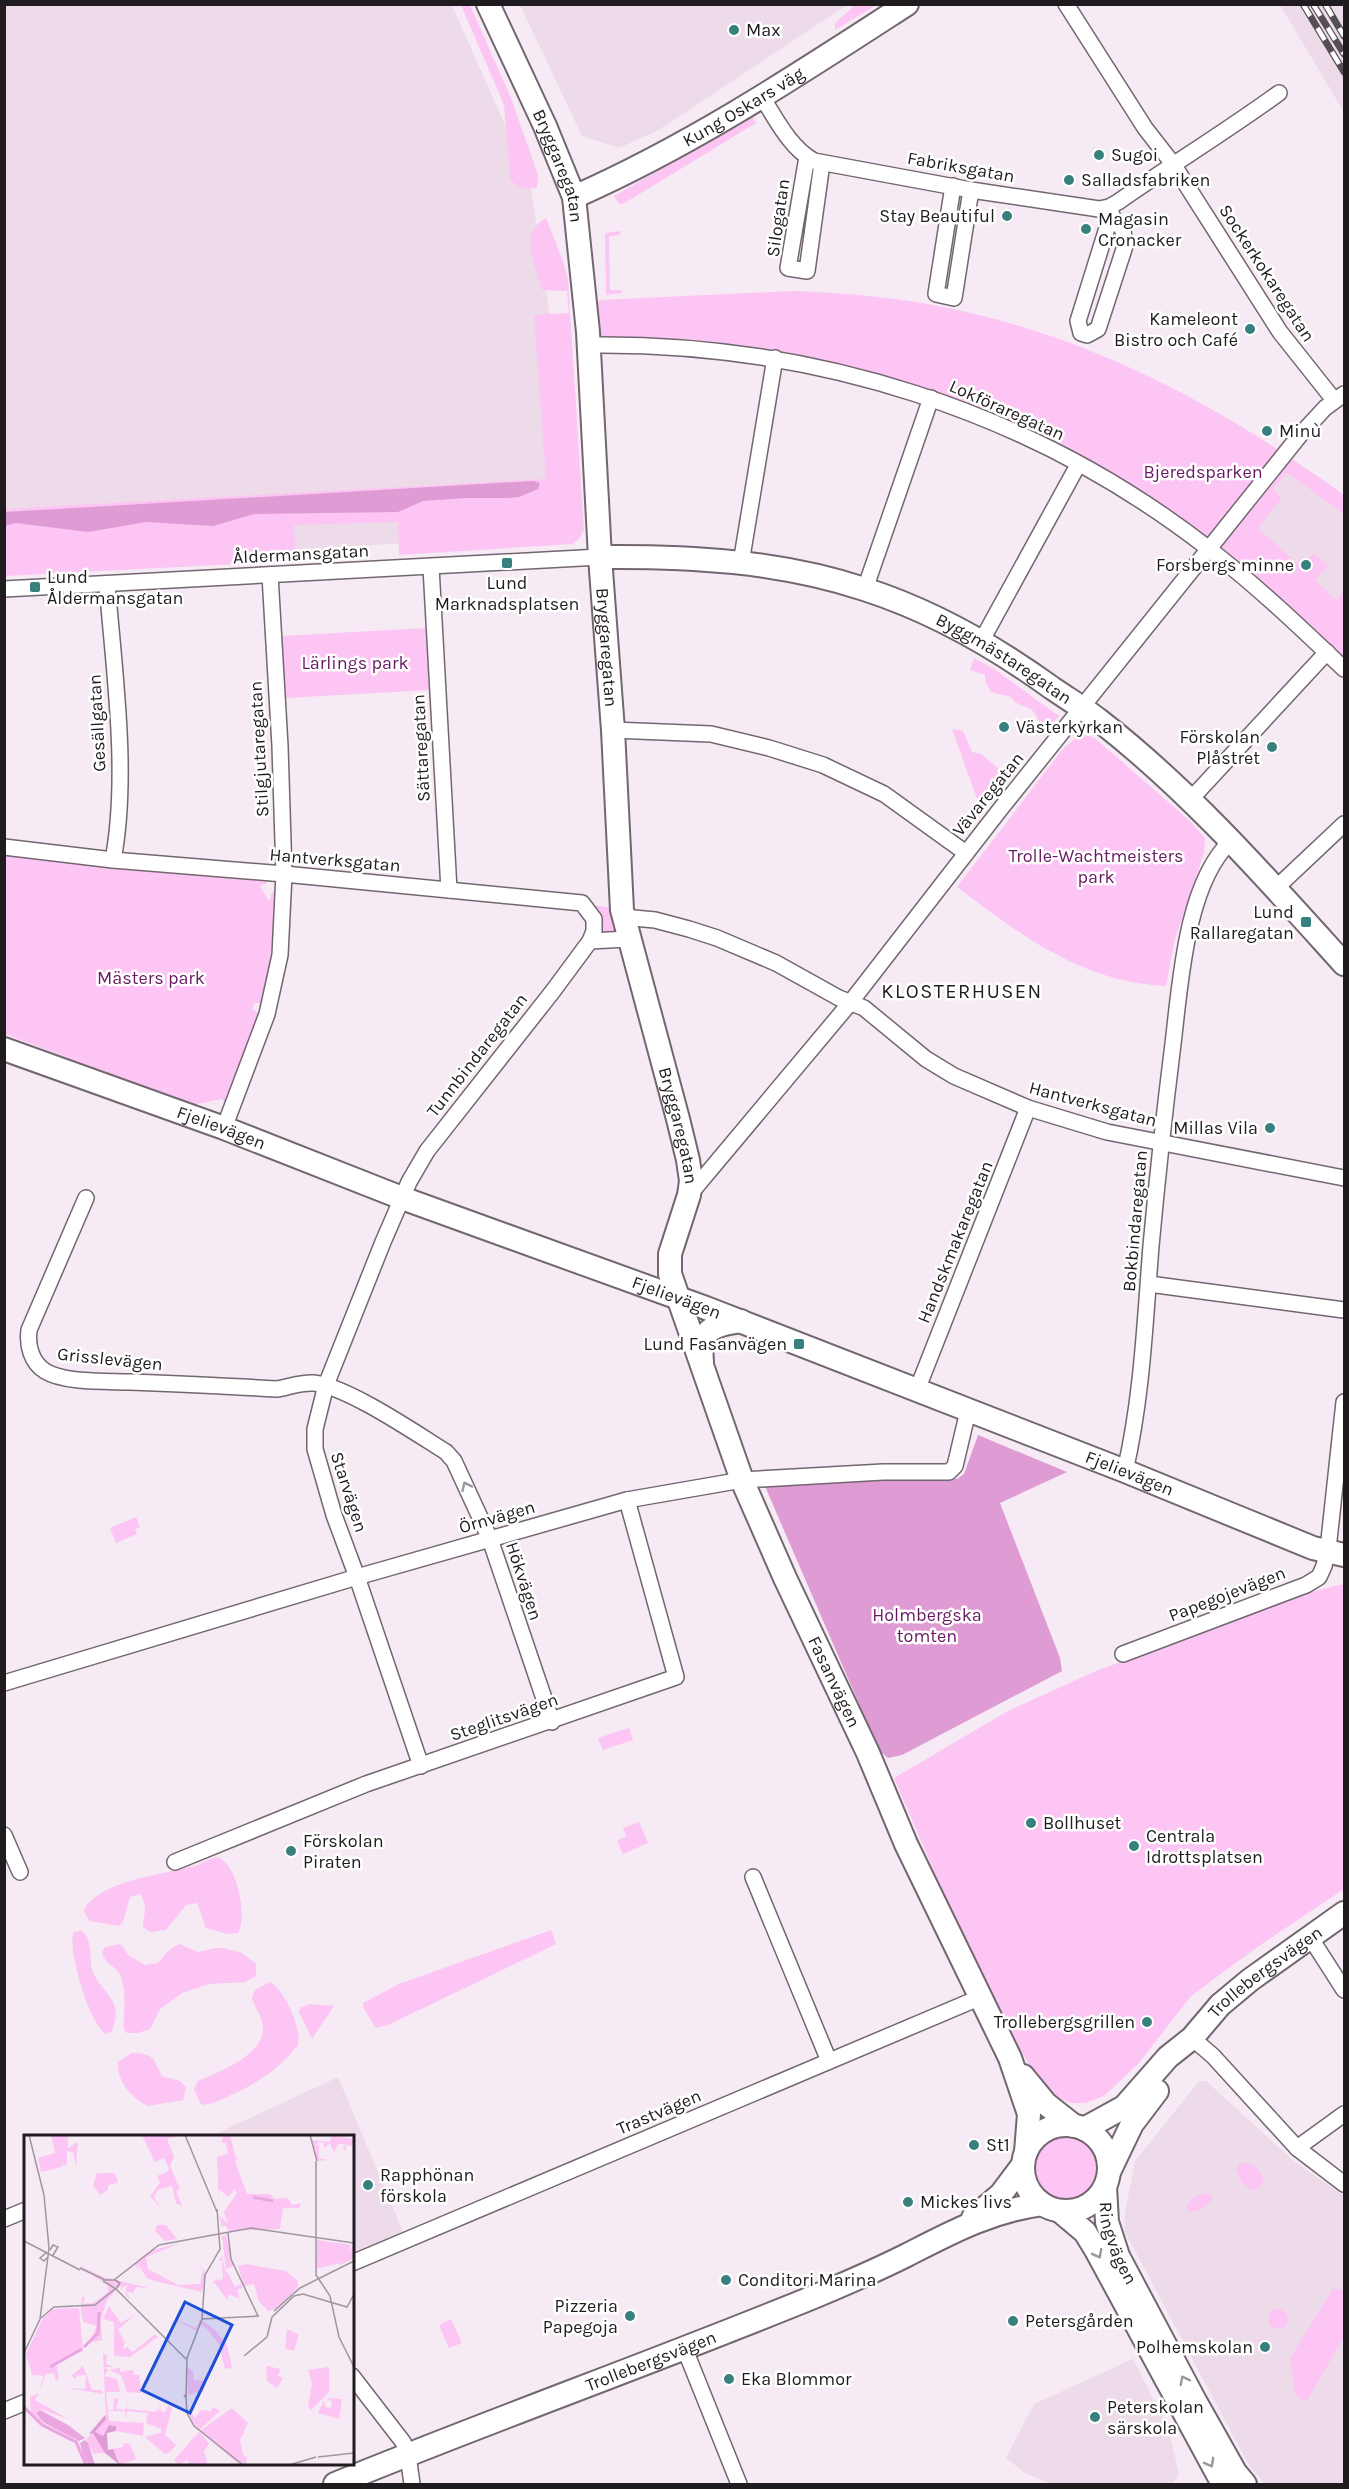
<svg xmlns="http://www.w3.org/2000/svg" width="1349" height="2489" viewBox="0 0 1349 2489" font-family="Karla,sans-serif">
	<rect width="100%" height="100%" fill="#f6eaf4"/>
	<g fill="#eedbea">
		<polygon points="5,5 452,5 530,182 566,423 565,533 5,568"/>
		<polygon points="520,5 847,5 657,131 619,148 582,136"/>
		<polygon points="1280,5 1344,5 1344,112"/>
		<polygon points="1287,473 1344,514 1344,633 1235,537"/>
		<polygon points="338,2077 404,2234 353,2256 352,2136 211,2136"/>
		<polygon points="1199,2081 1206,2081 1295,2162 1344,2196 1344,2484 1265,2484 1248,2464 1124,2230 1125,2213 1135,2161"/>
		<polygon points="1133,2359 1169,2430 1179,2474 1173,2484 1051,2484 1025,2473 1006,2458 1034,2404"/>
	</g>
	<g fill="#fcc5f3">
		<path d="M461,5H470L511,98L538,175L537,188C525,189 519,189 510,179L504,105Z"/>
		<polygon points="855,5 876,5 835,30 835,23"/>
		<polygon points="753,117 756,123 623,204 619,204 614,196"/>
		<path d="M546,218L563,261L568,280L584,530L579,539L572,544L399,555L398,522L294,525L295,561L5,576V509L546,479L534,315L569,313L567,291L542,290C535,265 518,233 546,218Z"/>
		<polygon points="621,231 620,235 609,236 610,290 621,290 622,293 606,295 605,233"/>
		<path d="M793,291C844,293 893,297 943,307C1091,336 1223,407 1344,495V514L1287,473L1273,490L1282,498L1258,528L1300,566L1314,553L1328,566L1315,580L1336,600L1344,591V669L1209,548L1005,427L810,365L588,345L586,308L601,300Z"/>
		<polygon points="426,628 429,690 285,698 281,636"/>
		<path d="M974,658L994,669L1059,716L1043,735C1041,728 1038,716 1033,711C1026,705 1016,706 1011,697L991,692L985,680V675L970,670Z"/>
		<polygon points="952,729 963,731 972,752 981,754 1006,775 980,807"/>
		<path d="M1082,733L1096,739L1190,821L1205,838L1204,853L1175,939L1166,986C1082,982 1022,936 957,887L1062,750Z"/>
		<polygon points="4,854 265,879 267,883 260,886 269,901 272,893 277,888 270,962 262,1003 254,1003 252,1010 259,1013 227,1103 221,1099 193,1105 5,1034"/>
		<polygon points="582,903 622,910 628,939 590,941 594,931"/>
		<polygon points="136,1517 140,1527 135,1529 137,1534 116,1543 110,1528"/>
		<polygon points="1342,1584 1344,1589 1344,1889 1256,1948 1191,1996 1138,2064 1104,2096 1085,2103 1071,2103 1053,2096 1036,2078 975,1966 894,1778 1008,1711 1096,1671 1301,1595"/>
		<polygon points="629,1728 633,1740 603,1750 598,1738"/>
		<polygon points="639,1822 648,1843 623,1854 617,1841 626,1836 623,1828"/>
		<path d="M217,1857C237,1862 248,1917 238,1933L228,1934L206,1928L197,1903L186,1905L166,1930L150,1932L143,1927C144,1916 148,1903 140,1894L130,1897L123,1922L119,1926L89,1921L84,1911L86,1906C107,1880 160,1875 191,1867C200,1865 207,1859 217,1857Z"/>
		<polygon points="551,1930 556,1944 388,2025 376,2028 364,2009 363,2003 399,1984"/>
		<path d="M81,1931C93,1939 89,1956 92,1969C99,1993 127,1999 111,2032L105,2034C88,2018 69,1956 73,1932Z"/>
		<path d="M119,1944L124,1948L128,1955L145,1965L158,1963L167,1952L179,1944L198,1952L216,1948H224L242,1953L256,1964V1976L245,1982L209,1984L182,1993L160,2009L150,2029L138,2033H127L124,2030C123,2011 127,1995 121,1977C117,1965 105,1967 102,1951L105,1947Z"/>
		<path d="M270,1982C285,1990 302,2029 298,2045C278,2069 263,2080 235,2093C225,2098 215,2103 204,2105L200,2103L194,2089L198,2081C217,2073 265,2055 263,2027C262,2016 254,2007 252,1997L255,1990Z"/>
		<polygon points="310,2004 334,2006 312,2039 299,2012 300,2008"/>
		<path d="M132,2053C155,2054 153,2058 162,2076L180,2081L186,2087L183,2100L148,2106C131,2098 117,2082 118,2062Z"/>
		<circle cx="1064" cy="2168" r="35"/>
		<path d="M1241,2162C1253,2163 1263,2170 1263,2183L1258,2189L1251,2190L1242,2183L1236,2169Z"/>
		<path d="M1205,2193L1211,2195L1212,2200C1206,2208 1197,2213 1188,2211L1186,2207L1194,2197Z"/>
		<polygon points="1333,2289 1344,2290 1344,2337 1306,2402 1295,2395 1290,2358"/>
		<circle cx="1278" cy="2319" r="10"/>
		<polygon points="451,2319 462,2343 449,2348 439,2325"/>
	</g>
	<g fill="#df9bd4">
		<polygon points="533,481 540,483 538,489 519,497 508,498 467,498 423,501 398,512 254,514 213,526 146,522 88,532 16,523 5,526 5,512"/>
		<polygon points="978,1435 1067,1472 1000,1503 1060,1658 1062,1671 902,1755 888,1758 879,1750 764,1484 902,1478 957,1479 964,1474"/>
	</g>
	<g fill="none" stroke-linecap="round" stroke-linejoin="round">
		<g stroke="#726770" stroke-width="18">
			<g id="street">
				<polyline points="1066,4 1145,128 1173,164 1280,332 1334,400"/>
				<path d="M762,97C776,119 790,148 814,161L971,190L1099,209L1109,207L1118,202C1171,165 1227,131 1279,93"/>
				<polyline points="807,157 788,268 807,271 822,163"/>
				<polyline points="953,186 936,294 954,298 971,190"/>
				<polyline points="1109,207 1113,218 1107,228 1078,321 1081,333 1087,335 1098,329 1125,246 1123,230 1113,218"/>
				<path d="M588,345C812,342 1031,410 1209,549C1257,586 1301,628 1344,669"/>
				<polyline points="741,563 775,358"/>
				<polyline points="431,567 449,890"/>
				<path d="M107,584C114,671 129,775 113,860"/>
				<polyline points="4,589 600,557"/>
				<polyline points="865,589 931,398"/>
				<polyline points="982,640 1078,465"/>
				<polyline points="613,730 711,734 769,748 823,765 884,794 966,853"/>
				<polyline points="1190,800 1327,652"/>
				<polyline points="4,847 113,860 284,874 582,903 594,919 594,931 590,941 553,991 427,1151 409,1182 383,1242 326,1385 315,1429 315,1449 334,1515 357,1577 421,1766"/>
				<polyline points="1275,889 1344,824"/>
				<polyline points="623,917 655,920 689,929 717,938 776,963 839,998 864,1008 926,1059 954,1076 1028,1108 1107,1132 1344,1178"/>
				<polyline points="590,941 628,939"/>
				<polyline points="224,1128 267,1014 280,955 284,874 280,746 270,575"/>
				<polyline points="690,1194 850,1003 1002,807 1300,435 1325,408 1344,394"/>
				<path d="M86,1198L29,1330C27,1345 31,1362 45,1371C64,1383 107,1381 130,1382C179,1384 228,1386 277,1389C289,1387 301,1382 314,1383C348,1387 414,1432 446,1452L454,1461L490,1539L552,1722"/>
				<polyline points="1149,1284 1344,1310"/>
				<polyline points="917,1390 1028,1108"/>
				<path d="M1125,1471C1142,1398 1145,1322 1151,1246C1157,1181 1164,1116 1172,1052C1180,991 1184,885 1231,841"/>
				<polyline points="1123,1654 1306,1585 1319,1577 1324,1566 1329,1540 1344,1402"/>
				<polyline points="4,1683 357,1577 627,1500 742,1480 883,1472 949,1472 955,1466 968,1411"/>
				<polyline points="4,1835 20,1872"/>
				<polyline points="175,1862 366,1784 676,1677 627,1500"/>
				<polyline points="753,1877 829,2061"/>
				<polyline points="1310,1937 1344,1990"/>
				<polyline points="1192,2038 1213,2056 1297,2148 1344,2184"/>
				<polyline points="1297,2148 1344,2114"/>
				<polyline points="4,2219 26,2210"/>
				<polyline points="352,2263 981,1997"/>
				<polyline points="684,2347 739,2484"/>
				<polyline points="352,2376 403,2442 408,2455 412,2484"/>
				<polyline points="4,2411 26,2402"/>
			</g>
		</g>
		<g stroke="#726770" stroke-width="26">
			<g id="secondary">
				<path id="s1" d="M488,4L545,126L574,197L588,332L600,557L613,730L622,910L678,1119L688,1160L691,1181L689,1195L670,1254V1274L742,1480L785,1578L868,1753L906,1844L1010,2058L1029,2114L1026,2152"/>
				<path id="s2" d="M574,197C692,145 799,74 907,4"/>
				<path id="s3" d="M600,557C688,556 780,561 864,589C933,611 994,646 1052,688C1068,699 1085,709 1100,721C1190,791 1268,880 1344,964"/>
				<path id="s4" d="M4,1049L224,1128L402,1198L706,1308L1125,1471L1313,1548L1344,1555"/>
				<path d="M702,1362C699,1330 711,1325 741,1321"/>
				<polyline points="1023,2076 1046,2104 1074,2126"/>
				<circle cx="1066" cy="2168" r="43"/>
				<path id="s5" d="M1084,2129L1124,2107L1168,2057L1192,2038L1220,2005L1250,1980L1344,1913"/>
				<polyline points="1109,2172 1132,2124 1157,2091"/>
				<path id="s6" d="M1105,2187L1107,2222L1118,2256L1195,2401L1235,2472L1245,2484"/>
				<polyline points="1060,2211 1085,2232 1096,2250 1223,2484"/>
				<polyline points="973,2218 1001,2194 1022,2166"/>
				<path id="s7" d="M335,2484C494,2419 657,2361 816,2296C847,2283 877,2270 907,2255C952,2232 991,2211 1042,2204"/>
			</g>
		</g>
		<use href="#street" stroke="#fff" stroke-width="15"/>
		<use href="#secondary" stroke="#fff" stroke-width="22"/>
		<g stroke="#554f54" stroke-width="7">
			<g id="rail">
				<polyline points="1303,4 1344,72"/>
				<polyline points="1313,4 1344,54"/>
				<polyline points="1325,4 1344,36"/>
			</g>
		</g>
		<use href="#rail" stroke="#fff" stroke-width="4.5" stroke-dasharray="14" stroke-linecap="butt"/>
	</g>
	<defs><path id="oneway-chevron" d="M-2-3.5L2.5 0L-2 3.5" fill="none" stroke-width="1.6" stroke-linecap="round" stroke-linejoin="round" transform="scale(1.5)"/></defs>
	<g stroke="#9a989a">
		<use href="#oneway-chevron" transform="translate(466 1486) rotate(-115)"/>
		<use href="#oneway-chevron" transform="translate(1098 2254) rotate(62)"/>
		<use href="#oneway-chevron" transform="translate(1184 2380) rotate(-117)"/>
		<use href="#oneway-chevron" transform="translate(1210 2463) rotate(61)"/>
	</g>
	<g fill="#37807e" stroke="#fff" stroke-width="2">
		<circle cx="734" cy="30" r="6"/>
		<circle cx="1099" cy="155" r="6"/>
		<circle cx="1069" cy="180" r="6"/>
		<circle cx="1007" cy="216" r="6"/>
		<circle cx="1086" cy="229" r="6"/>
		<circle cx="1250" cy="329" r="6"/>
		<circle cx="1267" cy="431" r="6"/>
		<rect x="501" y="557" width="12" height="12" rx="3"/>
		<circle cx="1306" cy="565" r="6"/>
		<rect x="29" y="581" width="12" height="12" rx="3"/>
		<circle cx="1004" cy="727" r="6"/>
		<circle cx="1272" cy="747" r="6"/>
		<rect x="1300" y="916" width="12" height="12" rx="3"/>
		<circle cx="1270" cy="1128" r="6"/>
		<rect x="793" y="1338" width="12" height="12" rx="3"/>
		<circle cx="1031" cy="1823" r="6"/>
		<circle cx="1134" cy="1846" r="6"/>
		<circle cx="291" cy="1851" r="6"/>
		<circle cx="1147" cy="2022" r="6"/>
		<circle cx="974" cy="2145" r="6"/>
		<circle cx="368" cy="2185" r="6"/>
		<circle cx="908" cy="2202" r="6"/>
		<circle cx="726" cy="2280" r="6"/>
		<circle cx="630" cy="2316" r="6"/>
		<circle cx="1013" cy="2321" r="6"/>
		<circle cx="1265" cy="2347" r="6"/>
		<circle cx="729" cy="2379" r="6"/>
		<circle cx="1095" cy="2417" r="6"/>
	</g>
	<g text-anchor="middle" stroke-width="5" stroke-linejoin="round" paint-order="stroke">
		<g font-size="18" fill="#1f1b1e" stroke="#fff" text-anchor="start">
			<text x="746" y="36">Max</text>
			<text x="1111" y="161">Sugoi</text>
			<text x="1081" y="186">Salladsfabriken</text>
			<text x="995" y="222" text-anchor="end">Stay Beautiful</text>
			<text x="1098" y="225">Magasin<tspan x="1098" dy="21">Cronacker</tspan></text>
			<text x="1238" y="325" text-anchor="end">Kameleont<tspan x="1238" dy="21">Bistro och Café</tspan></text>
			<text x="1279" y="437">Minù</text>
			<text x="1294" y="571" text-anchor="end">Forsbergs minne</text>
			<text x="47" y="583">Lund<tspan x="47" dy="21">Åldermansgatan</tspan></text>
			<text x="507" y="589" text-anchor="middle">Lund<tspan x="507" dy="21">Marknadsplatsen</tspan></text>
			<text x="1016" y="733">Västerkyrkan</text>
			<text x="1260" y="743" text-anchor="end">Förskolan<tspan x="1260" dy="21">Plåstret</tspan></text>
			<text x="1294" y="918" text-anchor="end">Lund<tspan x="1294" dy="21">Rallaregatan</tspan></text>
			<text x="1258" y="1134" text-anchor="end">Millas Vila</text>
			<text x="787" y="1350" text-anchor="end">Lund Fasanvägen</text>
			<text x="1043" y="1829">Bollhuset</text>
			<text x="1146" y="1842">Centrala<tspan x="1146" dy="21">Idrottsplatsen</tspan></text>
			<text x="303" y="1847">Förskolan<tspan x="303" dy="21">Piraten</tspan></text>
			<text x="1135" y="2028" text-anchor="end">Trollebergsgrillen</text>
			<text x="986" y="2151">St1</text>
			<text x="380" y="2181">Rapphönan<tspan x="380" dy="21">förskola</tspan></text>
			<text x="920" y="2208">Mickes livs</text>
			<text x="738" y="2286">Conditori Marina</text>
			<text x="618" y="2312" text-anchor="end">Pizzeria<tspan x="618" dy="21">Papegoja</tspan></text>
			<text x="1025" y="2327">Petersgården</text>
			<text x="1253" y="2353" text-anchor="end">Polhemskolan</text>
			<text x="741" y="2385">Eka Blommor</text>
			<text x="1107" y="2413">Peterskolan<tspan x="1107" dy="21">särskola</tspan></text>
		</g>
		<g font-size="18" fill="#1f1b1e" stroke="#fff">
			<text dy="6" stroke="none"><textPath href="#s2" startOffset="192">Kung Oskars väg</textPath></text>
			<text dy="6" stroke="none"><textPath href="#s1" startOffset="177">Bryggaregatan</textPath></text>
			<text transform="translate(961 167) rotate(10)" y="6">Fabriksgatan</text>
			<text transform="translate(778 218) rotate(-82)" y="6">Silogatan</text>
			<text transform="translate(1267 273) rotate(57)" y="6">Sockerkokaregatan</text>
			<text transform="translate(1007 410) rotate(24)" y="6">Lokföraregatan</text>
			<text transform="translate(301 554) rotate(-3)" y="6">Åldermansgatan</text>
			<text dy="6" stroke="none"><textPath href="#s1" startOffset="663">Bryggaregatan</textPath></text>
			<text dy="6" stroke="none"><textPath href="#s3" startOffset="424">Byggmästaregatan</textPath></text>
			<text transform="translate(97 723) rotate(-93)" y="6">Gesällgatan</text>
			<text transform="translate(421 748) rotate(-93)" y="6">Sättaregatan</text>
			<text transform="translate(259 749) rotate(-93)" y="6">Stilgjutaregatan</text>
			<text transform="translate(988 794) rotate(-51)" y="6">Vävaregatan</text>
			<text transform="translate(335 860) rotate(5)" y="6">Hantverksgatan</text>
			<text transform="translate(477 1055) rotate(-52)" y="6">Tunnbindaregatan</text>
			<text transform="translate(1093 1104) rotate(15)" y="6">Hantverksgatan</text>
			<text dy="6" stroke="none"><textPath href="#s1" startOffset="1149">Bryggaregatan</textPath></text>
			<text dy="6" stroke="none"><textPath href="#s4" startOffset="231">Fjelievägen</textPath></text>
			<text transform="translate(1135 1221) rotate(-85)" y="6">Bokbindaregatan</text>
			<text transform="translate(955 1242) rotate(-68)" y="6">Handskmakaregatan</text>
			<text dy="6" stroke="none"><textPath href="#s4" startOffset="717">Fjelievägen</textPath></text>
			<text transform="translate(110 1359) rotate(6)" y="6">Grisslevägen</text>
			<text dy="6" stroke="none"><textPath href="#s4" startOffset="1203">Fjelievägen</textPath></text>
			<text transform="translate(349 1492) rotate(72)" y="6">Starvägen</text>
			<text transform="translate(497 1517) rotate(-16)" y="6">Örnvägen</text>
			<text transform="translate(524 1581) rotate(72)" y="6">Hökvägen</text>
			<text transform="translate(1227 1594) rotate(-21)" y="6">Papegojevägen</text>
			<text dy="6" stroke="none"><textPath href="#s1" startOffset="1742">Fasanvägen</textPath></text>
			<text transform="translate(504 1717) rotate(-19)" y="6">Steglitsvägen</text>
			<text dy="6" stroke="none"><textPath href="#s5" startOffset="242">Trollebergsvägen</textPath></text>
			<text transform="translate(659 2112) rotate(-23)" y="6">Trastvägen</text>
			<text dy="6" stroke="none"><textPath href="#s6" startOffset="58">Ringvägen</textPath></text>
			<text dy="6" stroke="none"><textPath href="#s7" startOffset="339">Trollebergsvägen</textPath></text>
		</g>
		<g font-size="18" fill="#681961" stroke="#fff">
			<text x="1203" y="478">Bjeredsparken</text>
			<text x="355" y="669">Lärlings park</text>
			<text x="1096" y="862">Trolle-Wachtmeisters<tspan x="1096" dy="21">park</tspan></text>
			<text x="151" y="984">Mästers park</text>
			<text x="927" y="1621">Holmbergska<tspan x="927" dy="21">tomten</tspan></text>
		</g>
		<g font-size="20" letter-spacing="1.5" fill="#1f1b1e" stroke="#fff">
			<text x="962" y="998">KLOSTERHUSEN</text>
		</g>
	</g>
	<g transform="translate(24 2135)">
		<rect width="330" height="330" fill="#f6eaf4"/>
		<path d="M27,0H44V13L54,7L52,31L49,17L43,16V29L39,31L38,25V32L17,37L14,23L31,18ZM118,0H158L143,4L150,22L146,31L156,54L152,56L158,71L152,68L148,51L134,55L130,62L137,73L126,61L136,48L133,41L143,37L145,33L140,23L131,27ZM200,0H206L212,23L215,22L211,27L223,59H246L251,64L264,63L268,70L277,68L275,73H259L256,94L205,96L202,91H197L196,81L204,89L200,77L213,58L210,54L205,62L195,54V66L193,22L204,19L202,9L207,10L197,7ZM307,0L330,4V11L322,10V16L319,13L322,9H314L310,17L306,8L300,13V8L295,7L291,11L295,10V24H301L303,25L294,26L288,5L306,7ZM73,38H91L94,48L84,50V55L76,60L69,50ZM133,90H142L153,104L141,106L131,96ZM202,100L209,131L202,134L203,139V136L211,152L217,149L218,153L213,155L216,164L204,159V166L189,146L199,144L198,125L194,126L198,121L203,143L198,101ZM293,105L327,110L324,118L330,110V123L315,131L316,128L292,134ZM156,108L122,122L124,134L154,150L176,149L179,136L173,128L182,138L178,157L131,146L123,143L112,127L115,136L110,129L104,134L115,124L129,115ZM59,124L58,132L80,142L125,153L112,152L109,158L102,157L107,165L101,159L103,149L97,155V150L83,165L77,184L78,205L65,208L73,191L59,187L57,175L58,162H61L59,169L69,168L84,157V150L57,133ZM222,129L262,136L274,146V152L255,173L244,176L235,166L230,149L220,151L214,131ZM85,171L97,188L110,180L94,195L101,207L99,214L103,212L109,217L131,199L134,202L106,222L90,221V187L79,184ZM55,173L59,216L28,230L33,231L35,244L32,246L30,238L22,239L17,251H16L20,241L8,240L2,219L19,183L29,174ZM151,184L172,193L176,184V188H177L178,186H179L191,195L203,210L208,233L201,234L195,209L183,194L175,189L172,196ZM263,194L275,200L270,216L261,213ZM79,219L83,221L82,229L90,232H80L84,235L80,241L93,244L96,257H82L84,275H89L90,263L95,264L92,274L102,275L104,266L103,274L132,277L133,273L135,277L136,268L137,277H141L145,270L148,273L141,300L152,310L146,317L141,319L121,302L137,298V294L122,288L124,278L103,276L102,284L101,276H84L85,286L120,288L119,301L92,296L91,290H86L78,301L70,297L82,283ZM59,231L68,255H77L79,259L43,253L61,254L62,240H53L52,244L47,241ZM242,231L257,234L254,241L259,243L253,253L243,246ZM162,232L169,235L170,245L181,246L180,256L164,260ZM305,232V257L287,275L284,272L288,249L284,235ZM96,233V237L109,235L110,240H115L117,258L103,257L97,240L85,235ZM15,258L11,265L44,284L16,274L12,279L19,288L40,297L54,306L63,330L52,306L46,302V306L34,297L43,301L18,289L7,277L6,262ZM302,263L318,264L315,284L294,278L300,265L301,272L307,273L308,267ZM189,272L196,276L175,295L164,281L168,279L171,283L177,275L187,276ZM208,273L224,288L216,305L219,320L223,322L222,329L212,327L176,296ZM175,297L185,308L180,317L184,330H166L163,325L155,330L150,325ZM69,298L77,307L81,318L69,319L62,304ZM100,308L106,309L112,324L96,330L93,320L84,315L99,312Z" fill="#fcc5f3"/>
		<path d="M81,280L82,284L71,297L79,301L85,290L92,291V296L83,298L84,315L89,314L96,330L81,318L69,298L65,299Z" fill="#df9bd4"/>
		<path d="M16,275L44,290L61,303L55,306L19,287L12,278ZM61,305L64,308L71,330H64L59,320L56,308Z" fill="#eaa6e0"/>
		<path fill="none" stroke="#eaa6e0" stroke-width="3" d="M229,62L249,66M60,212L74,198L75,177M26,232L58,214M0,272L18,290L52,307L62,330"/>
		<path fill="none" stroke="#a0979e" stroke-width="1.5" d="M161,0L193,77M286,0L293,26M292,26V90M292,87V140L306,161L315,202L330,232M204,98L207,124L234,181M0,106L56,135M26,115L29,110L34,112L29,120M22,118L16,123L20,126L24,122M56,133L81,145H90L135,110L227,93L330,108M79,146L92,154L96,148L91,145M92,154L162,224M250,176L276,153L330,126M17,183L30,172L71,170L91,154M178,184L235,181M0,218L16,184L25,113L20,60L5,0M220,221L243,202L248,182L270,161L279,159L323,172L330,159M160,260L162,263L163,223L178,184L181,140L196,114L193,74M162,263L163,278L170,291L219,330M294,322L330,318M265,330L292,322"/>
		<path fill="#1d4ed8" fill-opacity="0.15" stroke="#1d4ed8" stroke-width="3" d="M161,167L208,190L166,278L118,255Z"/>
		<rect width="330" height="330" fill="none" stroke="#1f1b1e" stroke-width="3"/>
	</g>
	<rect width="1349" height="2489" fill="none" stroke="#1f1b1e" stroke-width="12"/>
</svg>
